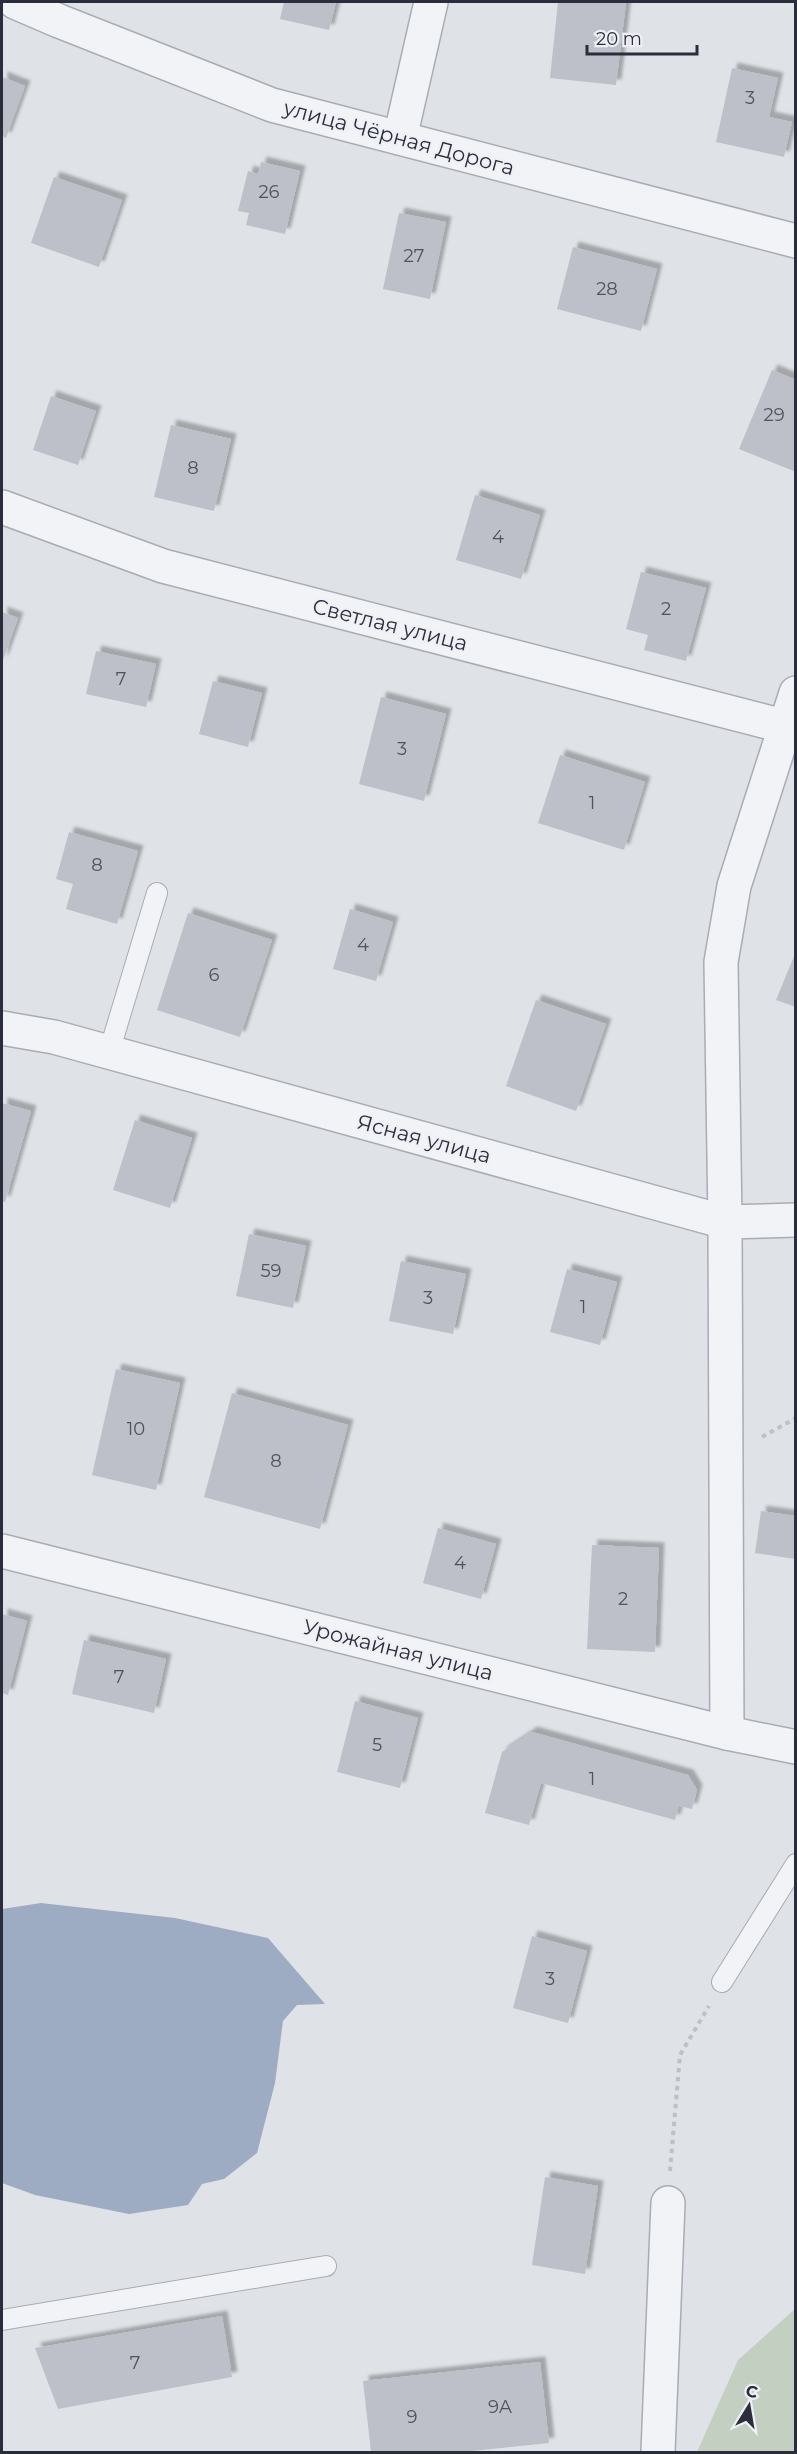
<svg xmlns="http://www.w3.org/2000/svg" width="797" height="2454" viewBox="0 0 797 2454" font-family="Montserrat,sans-serif">
	<defs>
		<filter id="shadow"><feDropShadow dx="5.5" dy="-5.5" stdDeviation="1.5" flood-color="#0004"/></filter>
	</defs>
	<rect width="100%" height="100%" fill="#dfe2e7"/>
	<polygon fill="#c3d0c1" points="795,2309 795,2452 697,2452 738,2360"/>
	<polygon fill="#9eacc3" points="41,1903 175,1918 268,1938 325,2004 297,2005 283,2021 275,2083 257,2153 224,2179 202,2184 188,2205 129,2214 35,2195 2,2183 2,1909"/>
	<g fill="#bdc0c9" filter="url(#shadow)">
		<polygon points="284,2 336,2 329,30 280,19"/>
		<polygon points="558,2 626,2 616,85 550,78"/>
		<polygon points="732,68 778,78 769,117 792,122 784,157 716,142"/>
		<polygon points="2,77 25,86 6,138 2,136"/>
		<polygon points="261,162 300,171 285,234 246,225 249,213 238,211 248,171 258,174"/>
		<polygon points="54,177 122,200 99,267 31,243"/>
		<polygon points="399,213 446,222 430,299 383,289"/>
		<polygon points="573,247 657,269 641,331 557,309"/>
		<polygon points="772,370 796,380 796,472 739,449"/>
		<polygon points="51,396 96,411 78,465 33,450"/>
		<polygon points="171,425 231,439 214,511 154,497"/>
		<polygon points="475,495 540,515 521,579 456,560"/>
		<polygon points="641,572 706,588 686,661 644,650 648,635 626,629"/>
		<polygon points="2,612 18,618 2,663"/>
		<polygon points="96,651 156,664 146,707 86,694"/>
		<polygon points="213,681 262,693 248,747 199,734"/>
		<polygon points="381,697 446,714 424,801 359,784"/>
		<polygon points="560,755 645,782 624,850 538,823"/>
		<polygon points="69,832 138,851 117,924 66,909 73,884 56,879"/>
		<polygon points="350,909 393,922 376,981 333,969"/>
		<polygon points="188,913 272,940 240,1037 157,1010"/>
		<polygon points="795,954 796,954 796,1007 776,1000"/>
		<polygon points="536,1000 606,1024 576,1111 506,1086"/>
		<polygon points="2,1103 31,1111 5,1202 2,1201"/>
		<polygon points="135,1120 192,1138 170,1208 113,1190"/>
		<polygon points="249,1234 306,1246 293,1308 236,1296"/>
		<polygon points="401,1261 466,1274 453,1334 389,1321"/>
		<polygon points="567,1269 617,1282 600,1345 550,1332"/>
		<polygon points="116,1369 180,1383 156,1490 92,1475"/>
		<polygon points="232,1393 348,1425 320,1529 204,1497"/>
		<polygon points="761,1511 796,1516 795,1559 755,1553"/>
		<polygon points="438,1528 496,1544 481,1599 423,1583"/>
		<polygon points="592,1545 659,1548 655,1652 587,1649"/>
		<polygon points="2,1614 27,1621 8,1695 2,1693"/>
		<polygon points="84,1640 166,1659 154,1713 72,1694"/>
		<polygon points="355,1701 418,1718 400,1788 337,1772"/>
		<polygon points="532,1732 688,1775 697,1790 692,1809 679,1806 675,1820 541,1783 529,1825 485,1813 502,1752"/>
		<polygon points="532,1936 587,1951 568,2023 513,2008"/>
		<polygon points="545,2177 598,2186 585,2274 532,2265"/>
		<polygon points="222,2316 232,2377 58,2409 35,2348"/>
		<polygon points="540,2362 549,2443 462,2452 371,2452 363,2381"/>
	</g>
	<g fill="none" stroke-linecap="round" stroke-linejoin="round">
		<g stroke="#a9acb4" stroke-width="22">
			<g id="service">
				<polyline points="109,1052 157,893"/>
				<polyline points="722,1982 796,1864"/>
				<polyline points="2,2320 326,2266"/>
			</g>
		</g>
		<g stroke="#a9acb4" stroke-width="36">
			<g id="minor">
				<polyline points="15,2 59,21 272,105 796,241"/>
				<polyline points="400,138 431,2"/>
				<polyline points="2,507 163,566 783,726"/>
				<polyline points="2,1028 54,1037 725,1222 796,1220"/>
				<polyline points="2,1551 727,1733 796,1747"/>
				<polyline points="727,1733 725,1222 721,962 734,886 796,693"/>
				<polyline points="658,2452 668,2203"/>
			</g>
		</g>
		<g stroke="#bec0c6" stroke-width="4" stroke-dasharray="4.5 4.5" stroke-linecap="butt">
			<polyline points="762,1437 796,1418"/>
			<polyline points="670,2171 680,2055 709,2006"/>
		</g>
		<use href="#service" stroke="#f2f3f6" stroke-width="20"/>
		<use href="#minor" stroke="#f2f3f6" stroke-width="33"/>
	</g>
	<g text-anchor="middle" stroke-width="4.5" stroke-linejoin="round" paint-order="stroke">
		<g font-size="18" fill="#4f525f">
			<text x="750" y="104">3</text>
			<text x="269" y="198">26</text>
			<text x="414" y="262">27</text>
			<text x="607" y="295">28</text>
			<text x="774" y="421">29</text>
			<text x="193" y="474">8</text>
			<text x="498" y="543">4</text>
			<text x="666" y="615">2</text>
			<text x="121" y="685">7</text>
			<text x="402" y="755">3</text>
			<text x="592" y="809">1</text>
			<text x="97" y="871">8</text>
			<text x="363" y="951">4</text>
			<text x="214" y="981">6</text>
			<text x="271" y="1277">59</text>
			<text x="428" y="1304">3</text>
			<text x="583" y="1313">1</text>
			<text x="136" y="1435">10</text>
			<text x="276" y="1467">8</text>
			<text x="460" y="1569">4</text>
			<text x="623" y="1605">2</text>
			<text x="119" y="1683">7</text>
			<text x="377" y="1751">5</text>
			<text x="592" y="1785">1</text>
			<text x="550" y="1985">3</text>
			<text x="135" y="2369">7</text>
			<text x="500" y="2413">9А</text>
			<text x="412" y="2423">9</text>
		</g>
		<g font-size="21" fill="#2a2e3c" stroke="#eff0f5">
			<text transform="translate(399 138) rotate(15)" y="7">улица Чёрная Дорога</text>
			<text transform="translate(390 625) rotate(14)" y="7">Светлая улица</text>
			<text transform="translate(424 1139) rotate(15)" y="7">Ясная улица</text>
			<text transform="translate(398 1650) rotate(14)" y="7">Урожайная улица</text>
		</g>
	</g>
	<rect width="797" height="2454" fill="none" stroke="#2a2e3c" stroke-width="6"/>
	<g transform="translate(749 2406) rotate(11)" stroke="#eff0f5" stroke-width="4.5" paint-order="stroke">
	<path d="M0-4.5L10 22L0 15L-10 22Z" fill="#2a2e3c"/>
	<text y="-9" font-size="16" font-weight="bold" text-anchor="middle" fill="#2a2e3c">С</text>
	</g>
	<path d="M587 45v9h110v-9" fill="none" stroke="#2a2e3c" stroke-width="3"/>
	<text x="596" y="45" font-size="18" fill="#2a2e3c" stroke="#eff0f5" stroke-width="4.5" paint-order="stroke">20 m</text>
</svg>
